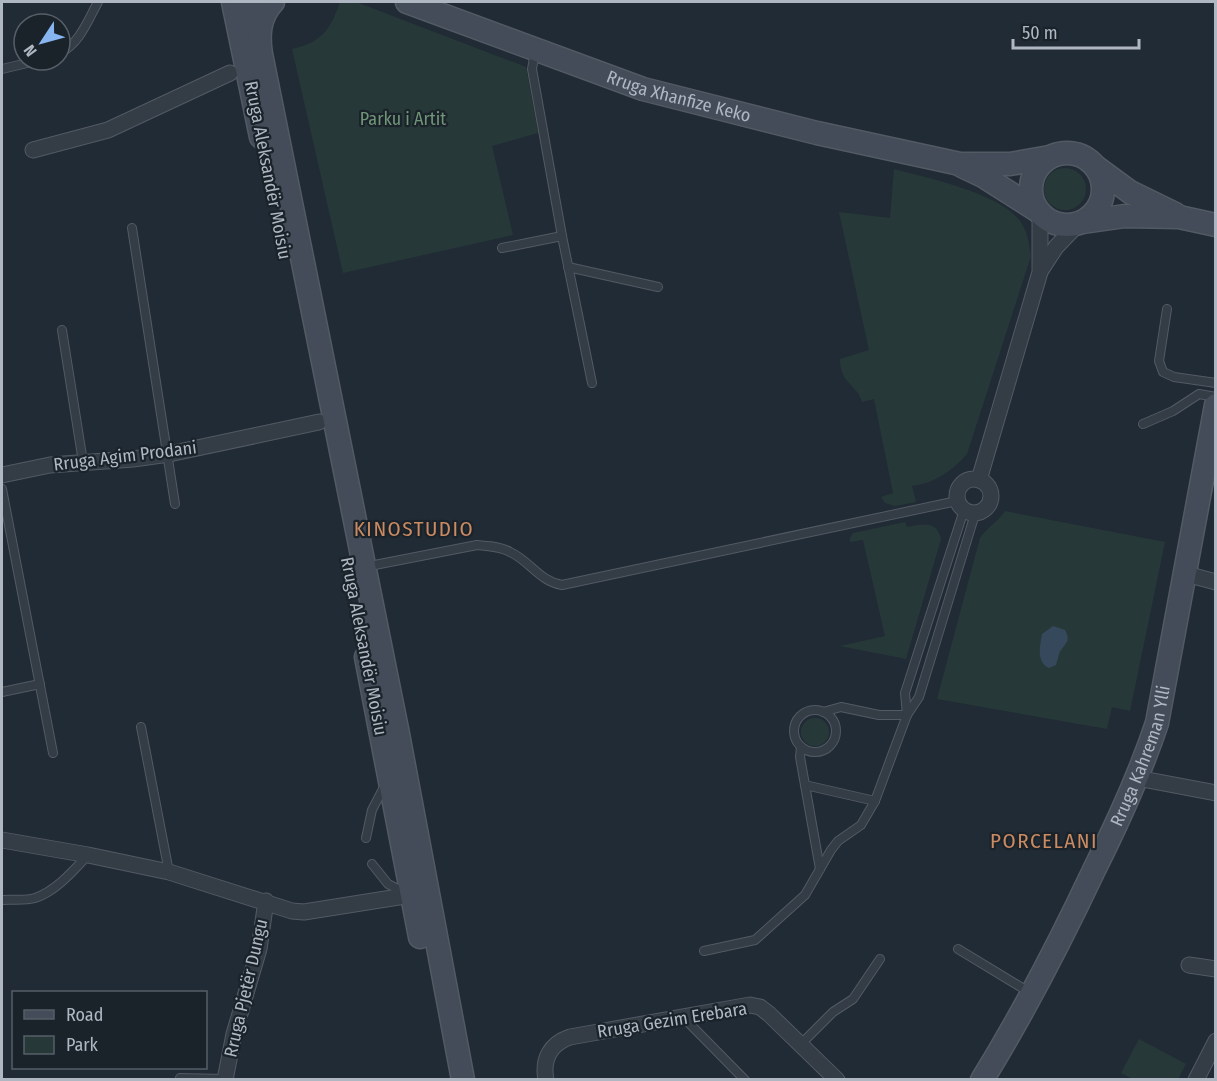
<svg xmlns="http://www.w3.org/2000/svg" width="1217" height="1081" viewBox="0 0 1217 1081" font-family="'Fira Sans Condensed',sans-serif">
	<rect width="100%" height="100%" fill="#212b35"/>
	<g fill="#263938">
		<path d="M340,2H356L526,67L538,133L492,146L513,235L343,273L292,49C321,43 331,29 340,2Z"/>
		<circle cx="1065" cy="189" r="21"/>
		<path d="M894,169C927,178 1005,194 1022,224C1028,234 1029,244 1031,256L967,454C952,471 935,483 912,486L916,502L895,506L885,503L881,497L893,493L874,399L862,402C857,384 840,384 840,359L869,350L839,212L890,218Z"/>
		<path d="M1005,511L1165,542L1130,711L1112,707L1107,729L937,699L980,538C987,527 998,522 1005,511Z"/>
		<path d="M905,522L907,527C922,524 937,520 941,539L906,659L840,646L885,636L863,540L850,542V538L853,533Z"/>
		<circle cx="815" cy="732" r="14"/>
		<polygon points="1139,1039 1186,1064 1178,1079 1133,1079 1121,1073"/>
	</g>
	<path fill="#36485b" d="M1053,626L1065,630C1072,643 1064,643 1059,654C1058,658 1057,661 1056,665L1049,668C1036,662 1040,646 1042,634Z"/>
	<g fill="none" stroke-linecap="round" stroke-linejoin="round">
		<g stroke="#525a64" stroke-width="10">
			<g id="lane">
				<polyline points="535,52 532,69 562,236 592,383"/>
				<path d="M60,53C80,43 88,20 98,2"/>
				<polyline points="2,69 40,60"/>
				<polyline points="132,228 175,504"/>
				<polyline points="502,248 562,236"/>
				<polyline points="568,267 658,287"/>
				<polyline points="1167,309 1159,361 1163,372 1174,377 1216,383"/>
				<polyline points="62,330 83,462"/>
				<polyline points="1143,424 1173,411 1199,394 1216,397"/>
				<polyline points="2,489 53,753"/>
				<path d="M349,570L477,545C488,546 500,546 510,552C530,561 539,581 562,585L957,501"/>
				<polyline points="2,692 40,684"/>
				<circle cx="815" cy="731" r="21"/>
				<polyline points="823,712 841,707 879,715 907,715"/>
				<polyline points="907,715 905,693 964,510"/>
				<polyline points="141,727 169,872"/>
				<polyline points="801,747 800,757 805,785"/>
				<polyline points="366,838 372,810 385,785"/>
				<polyline points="372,864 388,884 406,893"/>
				<polyline points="820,869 805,785 875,801"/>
				<path d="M2,900C12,899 25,901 35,898C56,891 73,871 87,856"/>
				<polyline points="958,949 1029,992"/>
				<polyline points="704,951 755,940 805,895 831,850 838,841 861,825 875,801 907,715 919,697 975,514"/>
				<polyline points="683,1017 745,1080"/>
				<polyline points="801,1044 833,1012 853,999 880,959"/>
				<polyline points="180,1078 225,1079"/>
			</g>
		</g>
		<g stroke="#525a64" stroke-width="17">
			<g id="street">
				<polyline points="33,150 108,130 230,73"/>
				<polyline points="1041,270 1056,247 1079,223"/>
				<polyline points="2,475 50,465 133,459 169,454 319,422"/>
				<circle cx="974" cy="496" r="17"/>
				<polyline points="979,480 1040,272 1040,213"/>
				<polyline points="1186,574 1216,582"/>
				<polyline points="1137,778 1216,793"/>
				<polyline points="2,840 88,855 169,872 292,911 304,912 411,895"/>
				<polyline points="1189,965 1216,969"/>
				<polyline points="225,1080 234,1034 259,949 266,901"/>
				<path d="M546,1080C542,1059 550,1044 570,1037L750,1005L760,1007L769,1014L837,1080"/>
				<polyline points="1196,1080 1216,1041"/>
			</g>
		</g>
		<g stroke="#525a64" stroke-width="25">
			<g id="secondary">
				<polyline points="233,2 261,137"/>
				<polyline points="250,2 258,36"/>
				<path d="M273,2C259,17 258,35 261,54L398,734L463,1080"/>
				<path id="s1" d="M407,2L643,89L817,133L960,164H1010L1050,157"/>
				<circle cx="1067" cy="189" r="36"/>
				<polyline points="962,166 983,176 1038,211"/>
				<polyline points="1096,167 1130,192 1175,214"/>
				<polyline points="1083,222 1125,216 1179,217 1216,225"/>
				<polyline points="366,657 420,937"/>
				<path id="s2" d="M982,1080C1024,1012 1060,942 1094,870C1118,822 1140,774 1157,723L1216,405"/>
			</g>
		</g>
		<use href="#lane" stroke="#343d46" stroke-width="8"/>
		<use href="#street" stroke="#343d46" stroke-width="15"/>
		<use href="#secondary" stroke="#434c58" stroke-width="22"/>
	</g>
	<g text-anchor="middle" stroke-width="4.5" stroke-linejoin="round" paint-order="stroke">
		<g font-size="18" fill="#afb7c3" stroke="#1a222a">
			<text dy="6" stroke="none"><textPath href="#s1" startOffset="288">Rruga Xhanfize Keko</textPath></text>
			<text transform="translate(268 170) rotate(79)" y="6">Rruga Aleksandër Moisiu</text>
			<text transform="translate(125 456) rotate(-7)" y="6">Rruga Agim Prodani</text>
			<text transform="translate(364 646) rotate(79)" y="6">Rruga Aleksandër Moisiu</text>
			<text dy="6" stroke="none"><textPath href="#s2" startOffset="362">Rruga Kahreman Ylli</textPath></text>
			<text transform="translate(246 988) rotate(-77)" y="6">Rruga Pjetër Dungu</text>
			<text transform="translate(672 1020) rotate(-9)" y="6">Rruga Gezim Erebara</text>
		</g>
		<g font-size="18" fill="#709677" stroke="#1a222a">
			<text x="403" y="125">Parku i Artit</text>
		</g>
		<g font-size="21" letter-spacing="1.5" fill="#ca8a62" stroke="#1a222a">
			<text x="414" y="536">KINOSTUDIO</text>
			<text x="1044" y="848">PORCELANI</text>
		</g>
	</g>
	<rect width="1217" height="1081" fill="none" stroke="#afb7c3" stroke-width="6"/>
	<rect x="12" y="991" width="195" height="78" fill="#1a222a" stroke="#565e67" stroke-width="1.5"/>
	<rect x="24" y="1010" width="30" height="9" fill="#434c58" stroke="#565e67" stroke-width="1.5"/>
	<text x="66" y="1021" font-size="18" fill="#afb7c3">Road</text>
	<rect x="24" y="1036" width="30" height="18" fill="#263938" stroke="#565e67" stroke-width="1.5"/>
	<text x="66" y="1051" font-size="18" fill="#afb7c3">Park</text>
	<g transform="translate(42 42) rotate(234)"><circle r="28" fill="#1a222a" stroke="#565e67" stroke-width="1.5"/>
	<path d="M0-4.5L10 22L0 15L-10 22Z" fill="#87b5ef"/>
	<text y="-9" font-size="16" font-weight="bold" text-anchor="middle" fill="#afb7c3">N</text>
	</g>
	<path d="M1013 39v9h126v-9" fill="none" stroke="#afb7c3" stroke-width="3"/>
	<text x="1022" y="39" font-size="18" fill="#afb7c3" stroke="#1a222a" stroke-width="4.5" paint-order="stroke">50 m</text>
</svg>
